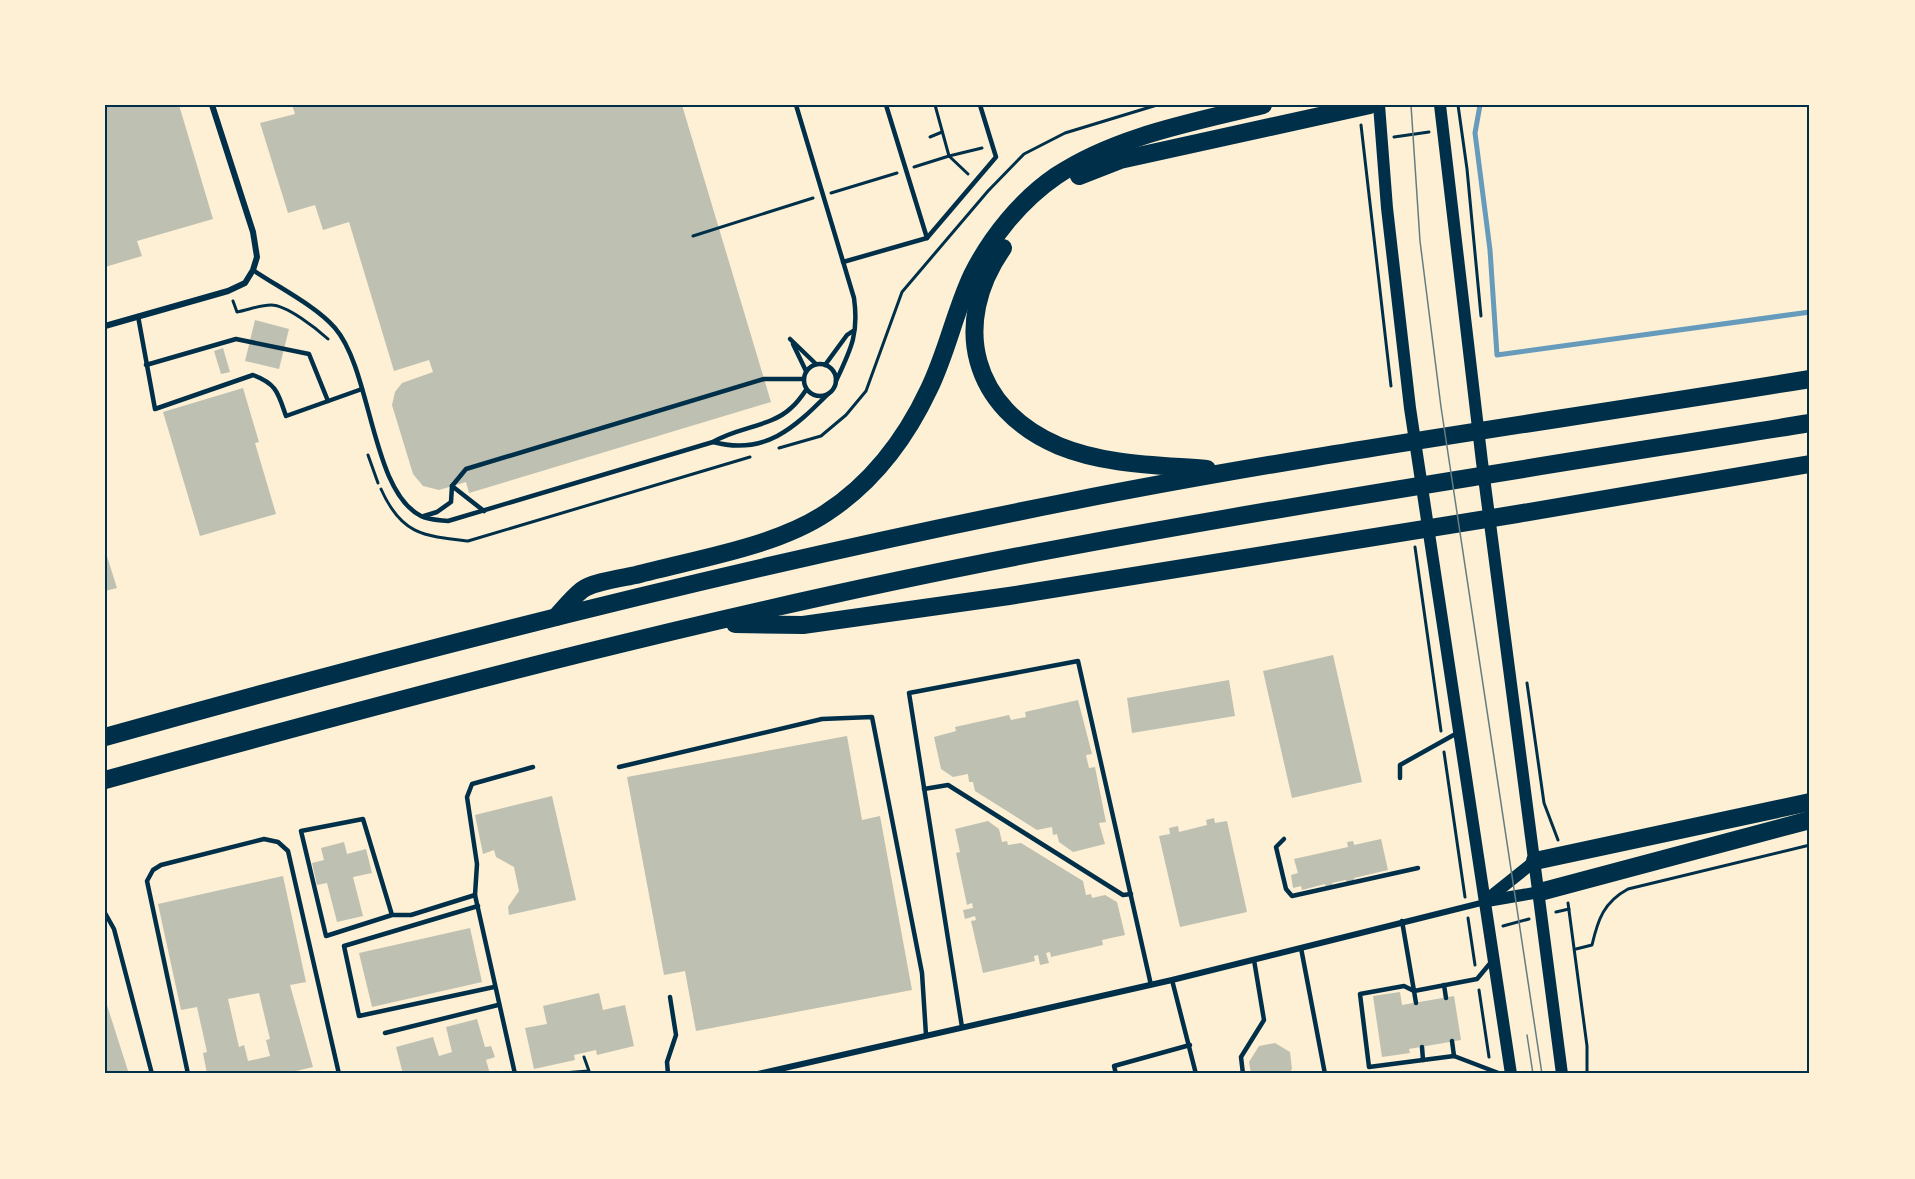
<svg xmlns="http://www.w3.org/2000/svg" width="1915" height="1179" viewBox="0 0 1915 1179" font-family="'Roboto Serif',serif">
	<rect width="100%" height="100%" fill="#fdf0d5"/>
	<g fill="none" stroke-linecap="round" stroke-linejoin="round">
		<polyline stroke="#669bbc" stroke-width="5" points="1480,105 1475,133 1490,250 1497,355 1810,312"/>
	</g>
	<g fill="#bec0b2" fill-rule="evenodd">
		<polygon points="105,105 179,105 213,219 137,241 142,256 105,267"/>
		<polygon points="292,105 682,105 771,402 469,493 466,482 439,490 423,486 413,474 392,405 395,392 402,383 433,372 429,360 394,371 349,222 323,230 315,205 288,213 260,123 295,114"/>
		<polygon points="255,320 289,329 279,369 245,361"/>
		<polygon points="223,348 230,372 221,374 214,351"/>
		<polygon points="243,388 259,442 255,443 276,514 200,536 163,412"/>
		<polygon points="105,550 117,588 105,591"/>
		<polygon points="1333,655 1362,782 1292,798 1263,671"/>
		<polygon points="1229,680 1235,716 1132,733 1127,698"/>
		<polygon points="1078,700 1092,754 1086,755 1089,768 1095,767 1106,822 1099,823 1105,844 1073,852 1059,842 1057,834 1053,835 1052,827 1037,830 975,791 973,782 969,782 968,774 953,777 941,769 934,737 956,731 955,727 1009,715 1011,720 1026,717 1025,712"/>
		<polygon points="847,736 862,820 880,816 912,990 696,1031 685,971 664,975 627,777"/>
		<polygon points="552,796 576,900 509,915 508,907 519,891 514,867 496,857 494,850 483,854 475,815"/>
		<polygon points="1214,818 1215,823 1227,821 1247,912 1180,927 1159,836 1170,834 1169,828 1178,826 1179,832 1207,825 1206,820"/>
		<polygon points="988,821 999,829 1002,842 1007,841 1008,845 1021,843 1083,881 1086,895 1091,894 1092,898 1105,895 1117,902 1125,935 1102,940 1103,945 1051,957 1050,952 1046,953 1049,963 1040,965 1038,955 1034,956 1035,961 983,973 971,921 976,920 975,916 965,919 963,910 973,908 972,903 967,905 956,853 960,852 955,829"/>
		<polygon points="1381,839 1388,870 1354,878 1354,882 1347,883 1346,880 1332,883 1333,887 1326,888 1325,884 1302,890 1301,886 1293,888 1291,875 1298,873 1294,859 1348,847 1347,842 1353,841 1354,845"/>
		<polygon points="344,842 347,854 366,849 372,873 353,877 363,916 337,922 327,883 317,885 312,863 324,860 321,848"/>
		<path d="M283,876L306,982L290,985L313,1067L283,1074H207L203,1053L207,1052L197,1007L181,1010L158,904ZM259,993L270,1039L266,1040L270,1056L248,1061L244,1045L239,1047L228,999Z"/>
		<polygon points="470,928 482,982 372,1007 359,953"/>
		<polygon points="1400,992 1402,1005 1454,996 1461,1040 1409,1049 1410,1053 1382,1057 1373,996"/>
		<polygon points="599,993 603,1010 625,1005 634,1046 597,1055 596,1050 574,1055 575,1060 534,1069 525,1028 547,1024 543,1006"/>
		<polygon points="105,999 129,1074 105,1074"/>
		<polygon points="477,1019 485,1047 491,1046 495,1057 486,1060 490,1074 403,1074 396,1047 433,1037 439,1056 452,1052 446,1027"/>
		<polygon points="1275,1043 1290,1052 1292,1069 1289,1074 1251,1074 1249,1062 1259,1046"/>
	</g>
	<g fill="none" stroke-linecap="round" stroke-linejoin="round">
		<g stroke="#003049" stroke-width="3">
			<polyline points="935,105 949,156 982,148"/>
			<polyline points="1458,105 1467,169 1481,316"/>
			<polyline points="1361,125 1391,386"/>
			<polyline points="930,137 942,132"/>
			<polyline points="1394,137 1429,132"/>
			<polyline points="914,167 949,156 968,174"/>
			<polyline points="831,193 897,173"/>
			<polyline points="693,236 813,198"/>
			<path d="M233,301L237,312C248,310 260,305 271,305C287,305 317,329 328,339"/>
			<polyline points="779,448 821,436 846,415 866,391 902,292 988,191 1024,154 1065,133 1157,105"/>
			<polyline points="368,455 378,483"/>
			<path d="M381,489C401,534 422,536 468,541L750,457"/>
			<polyline points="1415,547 1441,731"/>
			<polyline points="1527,683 1544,803 1558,840"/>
			<polyline points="1444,752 1465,897"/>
			<polyline points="1568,903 1587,1046 1587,1074"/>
			<polyline points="1556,912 1569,909"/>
			<polyline points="1468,918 1475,965"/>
			<polyline points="1503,926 1529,919"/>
			<path d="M1576,949L1592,945C1598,919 1604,902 1628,889L1810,845"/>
			<polyline points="1479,990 1489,1057"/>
			<polyline points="549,1074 589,1071 584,1057"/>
		</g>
		<g stroke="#003049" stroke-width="4.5">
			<path d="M796,105L854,298C859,334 851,349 836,381"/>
			<polyline points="886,105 927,238"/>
			<polyline points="843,262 927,238 996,157 980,105"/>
			<path d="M253,270C278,287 316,306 335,328C372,371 371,491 421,516C428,520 440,520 448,521L713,442C737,427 771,427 791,408C797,403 802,396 806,390"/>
			<path d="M138,316L155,409L253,375C277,384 278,393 286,416L362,389"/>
			<polyline points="790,339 816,364"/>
			<polyline points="793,344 806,371"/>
			<circle cx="820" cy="380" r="16"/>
			<polyline points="146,365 236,339 309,354 328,401"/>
			<polyline points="825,365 847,335 853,331"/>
			<path d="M713,442C765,456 794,428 828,394"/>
			<polyline points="452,486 484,511"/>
			<polyline points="424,516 437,512 451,502 452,486 466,469 764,379 803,379"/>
			<polyline points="619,767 822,719 872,717 922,973 926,1035"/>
			<polyline points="1400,778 1400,765 1459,732"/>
			<polyline points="924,789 948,785 1123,895 1131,894"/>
			<polyline points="1284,839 1276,847 1286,889 1292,896 1418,868"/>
			<polyline points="475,895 477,864 467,797 472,784 533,767"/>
			<polyline points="478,906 344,946 359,1016 494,987"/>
			<polyline points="105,913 114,929 152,1074"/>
			<polyline points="392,915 363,819 301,831 326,936 392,915 411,915 475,895 515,1074"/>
			<polyline points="1402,921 1414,991 1477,979 1492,961"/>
			<polyline points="1301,948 1325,1074"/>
			<polyline points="1172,980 1196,1074"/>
			<polyline points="1444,985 1446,998"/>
			<polyline points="1416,1003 1414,991 1404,986 1360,994 1369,1067 1423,1060"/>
			<polyline points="962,1027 909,693 1078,661 1151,985"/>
			<polyline points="385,1033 498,1005"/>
			<polyline points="1452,1041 1454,1056"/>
			<polyline points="1422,1047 1423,1060 1454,1056 1501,1074"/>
			<polyline points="188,1074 147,881 153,870 161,865 264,839 278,842 288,851 339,1074"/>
			<polyline points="668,1074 667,1062 676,1035 670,997"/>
			<polyline points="1116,1074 1114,1066 1190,1045"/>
			<polyline points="1243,1074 1241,1057 1264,1020 1254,960"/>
		</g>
		<g stroke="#003049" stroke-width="6">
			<polyline points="105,326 228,291 245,283 253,270 257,257 253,232 212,105"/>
			<polyline points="758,1074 1172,980 1485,902"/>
		</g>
		<g stroke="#003049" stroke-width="12">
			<polyline points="1379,105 1387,208 1410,408 1511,1074"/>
			<polyline points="1440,105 1482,462 1562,1074"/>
			<polyline points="1485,901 1535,861"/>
			<polyline points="1487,901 1540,892"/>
		</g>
		<g stroke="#003049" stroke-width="18">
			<polyline points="1079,176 1120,160 1370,105"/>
			<path d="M1003,248C950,324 972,409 1059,446C1105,465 1158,465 1207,469"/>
			<path d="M556,617C564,608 573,597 582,590C592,582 622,578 636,575C695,559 775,547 826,513C872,483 906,438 929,389C947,352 955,311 972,275C991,237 1021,200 1056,176C1116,136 1194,122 1263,105"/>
			<polyline points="735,624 803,625 1009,596 1517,514 1810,464"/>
			<path d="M105,737C422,648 743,566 1067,502C1313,453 1562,420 1810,379"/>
			<path d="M105,780C423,692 742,607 1067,547C1314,501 1562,463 1810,423"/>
			<polyline points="1535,861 1810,802"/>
			<polyline points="1540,892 1810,820"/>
		</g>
		<g stroke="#657d81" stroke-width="1.5">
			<polyline points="1411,105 1420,241 1441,407 1542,1074"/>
			<polyline points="1527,1035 1533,1074"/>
		</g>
	</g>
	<rect width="1915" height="1179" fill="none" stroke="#fdf0d5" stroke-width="213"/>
	<rect x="106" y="106" width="1702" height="966" fill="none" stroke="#003049" stroke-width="2"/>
</svg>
